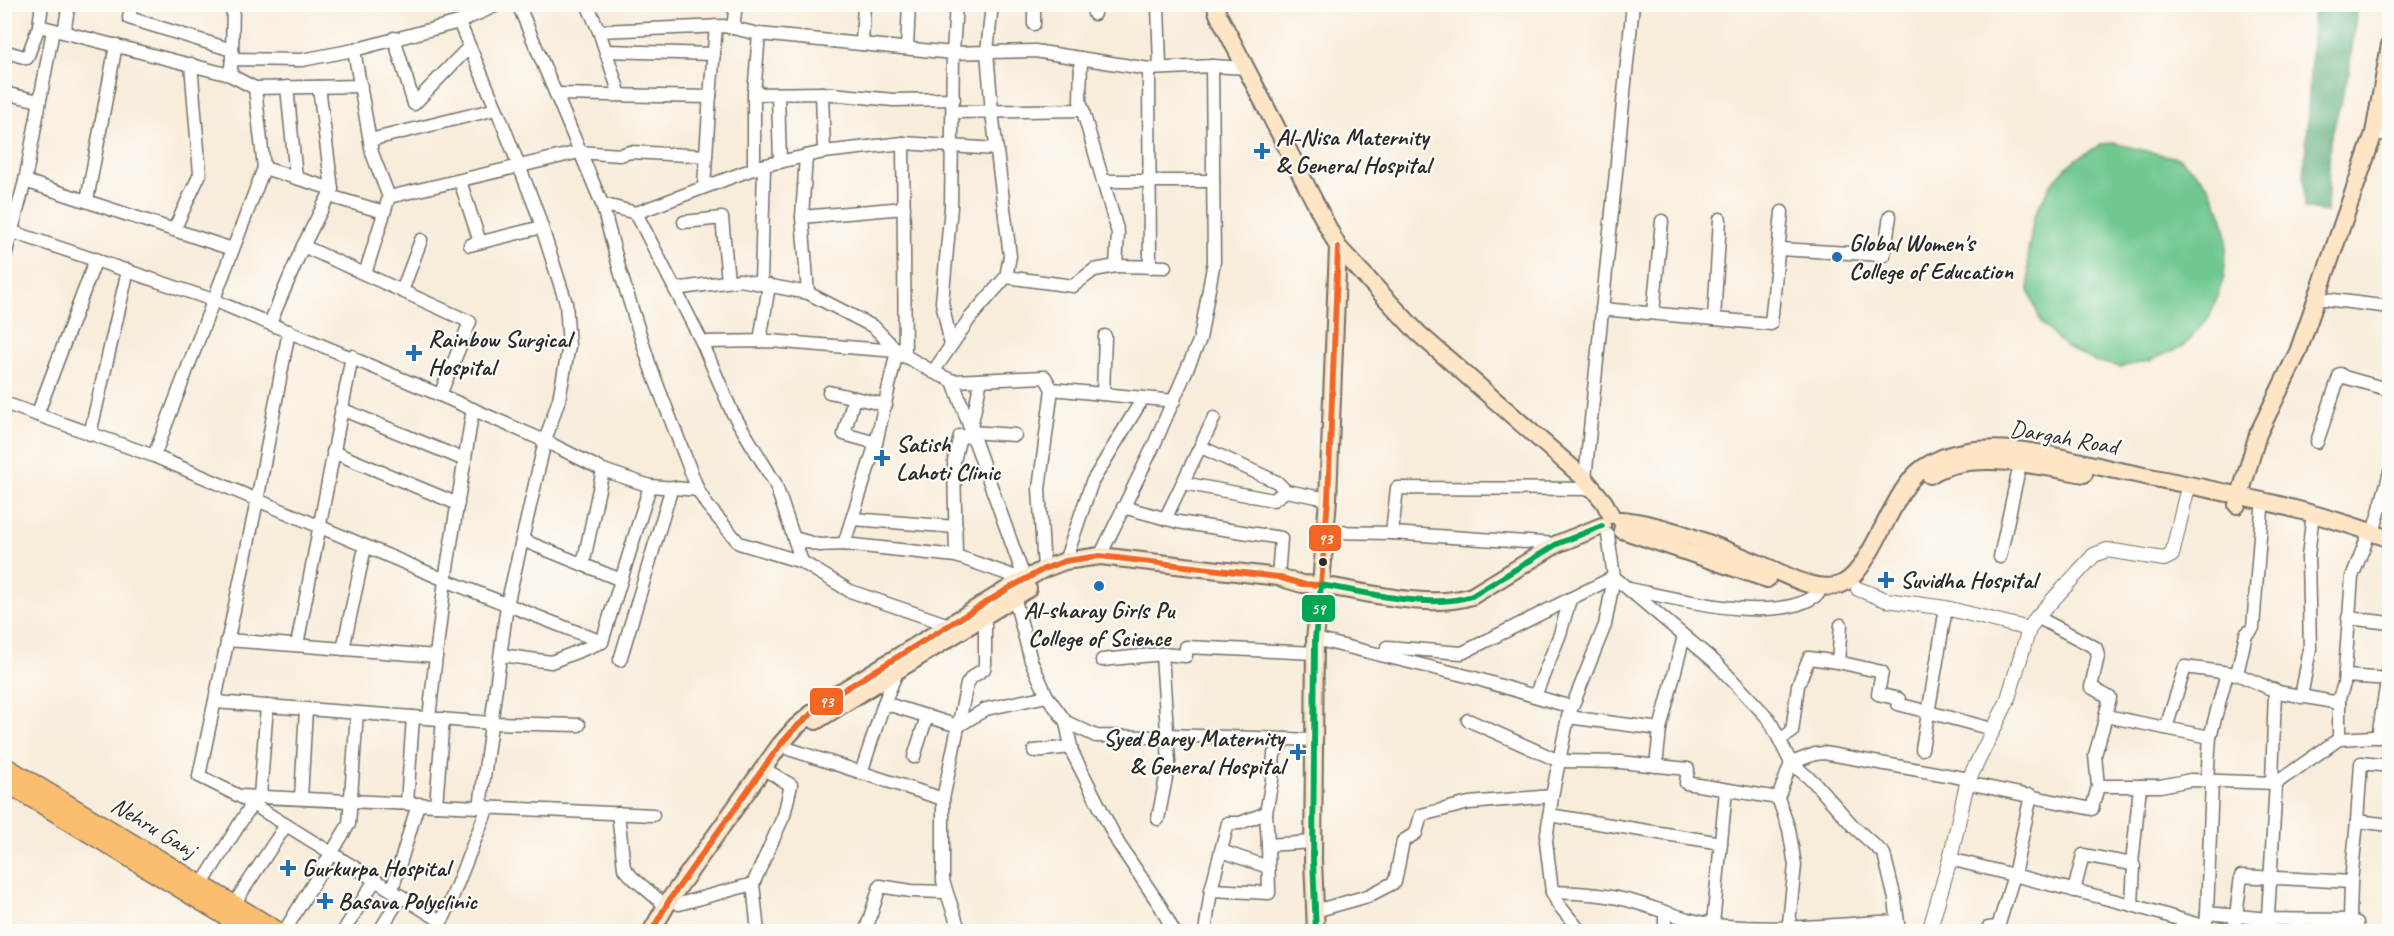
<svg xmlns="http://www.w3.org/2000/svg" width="2394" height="936" viewBox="0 0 2394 936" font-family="Caveat,sans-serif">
	<rect width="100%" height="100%" fill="#fdfcf7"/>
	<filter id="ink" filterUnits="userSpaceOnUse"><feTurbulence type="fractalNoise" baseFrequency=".0167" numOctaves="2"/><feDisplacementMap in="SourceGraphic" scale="12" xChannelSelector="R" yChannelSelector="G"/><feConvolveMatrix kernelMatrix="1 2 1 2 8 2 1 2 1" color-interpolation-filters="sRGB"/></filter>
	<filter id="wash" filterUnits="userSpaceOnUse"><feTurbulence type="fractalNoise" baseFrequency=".008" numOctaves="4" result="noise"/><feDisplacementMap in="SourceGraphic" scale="24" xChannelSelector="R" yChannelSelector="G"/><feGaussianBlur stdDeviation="1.35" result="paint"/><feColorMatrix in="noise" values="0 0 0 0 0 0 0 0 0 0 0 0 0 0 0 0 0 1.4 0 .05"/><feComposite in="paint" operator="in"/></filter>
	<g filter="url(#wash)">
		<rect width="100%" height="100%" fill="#f8ecda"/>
		<polygon fill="#6fc88f" stroke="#4d7a5d" stroke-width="1.5" points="2113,143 2181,159 2208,185 2221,211 2227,237 2224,277 2210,316 2184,346 2149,361 2120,367 2095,361 2067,348 2041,323 2029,290 2028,253 2034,216 2050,185 2072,162 2101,144"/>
		<polygon fill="#5bac7a" stroke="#436c52" stroke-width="1.5" points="2314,5 2357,5 2349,72 2330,141 2327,212 2304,208 2304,179"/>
	</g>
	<g filter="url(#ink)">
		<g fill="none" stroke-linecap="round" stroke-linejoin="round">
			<g stroke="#736f68" stroke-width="15">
				<g id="minor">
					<polyline points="132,4 129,18 232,50"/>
					<polyline points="518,4 602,204 636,213 702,342 732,412 775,483 802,562 850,591 949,625"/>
					<polyline points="587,4 599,31 724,26 759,34 953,53 956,4"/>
					<polyline points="1034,4 1034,24"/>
					<polyline points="1094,4 1094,14"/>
					<polyline points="1158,4 1160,68"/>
					<polyline points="459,22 499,115 536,209 566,303 569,346 559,399 545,441 507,605 480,807"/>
					<polyline points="39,26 42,4"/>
					<polyline points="733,28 736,4"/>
					<polyline points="599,31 620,95"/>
					<polyline points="64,32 69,4"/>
					<polyline points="759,34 754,94 822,93 824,152"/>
					<polyline points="394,38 414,104 469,47"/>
					<polyline points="862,44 864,4"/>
					<polyline points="907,48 909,4"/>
					<polyline points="354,50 372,153 389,197 365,274"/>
					<polyline points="4,51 27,58 39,26 230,75 255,88 361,86"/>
					<polyline points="606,51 714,54"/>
					<polyline points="232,58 233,4"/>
					<polyline points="1149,69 1150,267"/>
					<polyline points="230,75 232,59 302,60 354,50 459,22 500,4"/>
					<polyline points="287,87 296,178"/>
					<polyline points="319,87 332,189"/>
					<polyline points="4,93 39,101"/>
					<polyline points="822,93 893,100 954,99"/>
					<polyline points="557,94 710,97 716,26"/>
					<polyline points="754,94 754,169"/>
					<polyline points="778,95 780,162"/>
					<polyline points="954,112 1083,110"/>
					<polyline points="2374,133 2390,135"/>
					<polyline points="370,140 496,109"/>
					<polyline points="903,143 905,357"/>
					<polyline points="806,156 802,217 904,208"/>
					<polyline points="264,168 332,189 303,246"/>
					<polyline points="25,181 232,249"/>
					<polyline points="460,181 480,242"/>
					<polyline points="1103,181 1213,181"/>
					<polyline points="704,187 710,94"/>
					<polyline points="329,196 384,212"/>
					<polyline points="389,197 579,152 620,155 630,152 706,156"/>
					<polyline points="87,200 116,45"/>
					<polyline points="602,204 620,271 650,366 698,490 707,505 739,543 802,562"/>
					<polyline points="636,213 761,166 824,152 903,143 997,149"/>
					<polyline points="802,217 808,293"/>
					<polyline points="684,222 722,218 728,281"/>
					<polyline points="4,229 213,300 440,395 545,441 603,470 650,486 698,490"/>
					<polyline points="174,230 200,174 191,64"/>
					<polyline points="470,245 542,227"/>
					<polyline points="1779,249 1884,255 1890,216"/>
					<polyline points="4,260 25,181 53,30"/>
					<polyline points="1116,266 1165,267"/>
					<polyline points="1006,277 1073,286 1094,270 1116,266 1118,233 1080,101 1081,58"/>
					<polyline points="761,284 764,166"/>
					<polyline points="675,289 740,280 808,293 874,327 897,351 876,443 844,544"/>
					<polyline points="402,291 421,240"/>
					<polyline points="2317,298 2390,307"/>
					<polyline points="1602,309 1771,324 1782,212"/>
					<polyline points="1653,313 1662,221"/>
					<polyline points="1714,319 1720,219"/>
					<polyline points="270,323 303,246 470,322 440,395"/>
					<polyline points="289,331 257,501 199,776 239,796 653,815"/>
					<polyline points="760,341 769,285"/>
					<polyline points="702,342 770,341 897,351 933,372"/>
					<polyline points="951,345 942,302 951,207 953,53 987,52 992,4"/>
					<polyline points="981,380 970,432 1015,435"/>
					<polyline points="953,381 933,372 970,318 1006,277 1010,256 992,112 987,52 1035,51 1149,69 1212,66"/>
					<polyline points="829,392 886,405"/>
					<polyline points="1103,394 1105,336"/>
					<polyline points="854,398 844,434 876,443"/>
					<polyline points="4,403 154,456 445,580 602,642 650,486"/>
					<polyline points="341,409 465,460"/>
					<polyline points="37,415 96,259"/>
					<polyline points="90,434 128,270"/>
					<polyline points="972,437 960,436 954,461 956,556 1025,580"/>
					<polyline points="2317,442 2340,374 2344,377 2390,390"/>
					<polyline points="1201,447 1277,482 1286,491 1328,499"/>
					<polyline points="333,452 458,504"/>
					<polyline points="154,456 264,168 255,88"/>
					<polyline points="2390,472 2381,505 2390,506"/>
					<polyline points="1585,479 1633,4"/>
					<polyline points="1183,483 1273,500 1286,491"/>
					<polyline points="1123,507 1178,522 1281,538 1278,577"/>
					<polyline points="2262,510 2253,628 2246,634 2237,674 2278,692 2339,703"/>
					<polyline points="853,519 956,527"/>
					<polyline points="1165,519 1214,418"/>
					<polyline points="1326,532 1392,533 1557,544"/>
					<polyline points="1392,533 1397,488 1594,489"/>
					<polyline points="2373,533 2381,505"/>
					<polyline points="1608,535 1614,577 1715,662 1769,719 1791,763 1814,782 1854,827 1884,854 1895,899 1899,932"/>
					<polyline points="794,538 819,545 844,544 956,556"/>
					<polyline points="522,540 621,580"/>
					<polyline points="1100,556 1154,445 1200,339 1214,261 1212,66 1246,68"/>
					<polyline points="2000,557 2020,464"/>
					<polyline points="1065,561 1092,482 1143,398"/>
					<polyline points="583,565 603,470"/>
					<polyline points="1044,569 1039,489 1052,389"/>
					<polyline points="1025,580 953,381 1045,377 1052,389 1174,401"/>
					<path d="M1629,589C1678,599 1777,626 1818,594"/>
					<polyline points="1013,592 1031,661 1047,696"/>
					<polyline points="2037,617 2096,648 2098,656 2091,687 2110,698 2105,716"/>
					<polyline points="2348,618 2390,623"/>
					<polyline points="1315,639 1471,677 1571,707"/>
					<polyline points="227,640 436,656 445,580 473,409"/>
					<polyline points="297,645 352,356"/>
					<polyline points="343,649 365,547"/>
					<polyline points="1162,654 1186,656 1186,647 1315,653"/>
					<polyline points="501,655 551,662 602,642"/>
					<polyline points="1386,656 1387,647 1462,653 1614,577"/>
					<polyline points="620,660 672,487"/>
					<polyline points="1102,660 1162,654 1169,762 1158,819"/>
					<polyline points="1838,662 1882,672 1878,694 1899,699 1898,704 1992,729"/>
					<polyline points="897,672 884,703 958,726 986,709 1047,696 1066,722 1072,752 1118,843 1161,907 1174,932"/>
					<polyline points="2345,676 2390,679"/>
					<polyline points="1535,696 1560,634 1570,599"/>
					<polyline points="2301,697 2310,649 2308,557 2312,521"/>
					<polyline points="215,702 492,723 579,725"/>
					<polyline points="1568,717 1660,729 1656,766"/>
					<polyline points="429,718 436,656"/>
					<polyline points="1468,720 1559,761 1620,762 1688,769 1686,783 1778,798"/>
					<polyline points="1066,722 1096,736 1152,737 1167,735 1315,740"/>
					<polyline points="2166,728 2185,667 2237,674"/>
					<polyline points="1660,729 1684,636"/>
					<polyline points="2210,737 2227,673"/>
					<polyline points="2378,737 2390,663"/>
					<polyline points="1780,739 1792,732 1798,685 1809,658 1838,662 1841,625"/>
					<polyline points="2339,739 2339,698 2344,684 2352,577 2366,541"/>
					<polyline points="789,749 943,799"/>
					<polyline points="1922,749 1946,608"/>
					<polyline points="1034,751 1071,747"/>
					<polyline points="914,757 927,716"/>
					<polyline points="2390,766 2361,763 2357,821 2390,825"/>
					<polyline points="861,773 884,703"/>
					<polyline points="1967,783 2092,809 2098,786 2160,786 2191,780 2276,783"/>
					<polyline points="2272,783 2275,690"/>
					<polyline points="2098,786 2095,755 2106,716 2210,737 2207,780"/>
					<polyline points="260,796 267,706"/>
					<polyline points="241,797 441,921"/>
					<polyline points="301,798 306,709"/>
					<polyline points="407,803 413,717"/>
					<polyline points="436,805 443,719"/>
					<polyline points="618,813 624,868 633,878 666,906"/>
					<polyline points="1266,813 1272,780 1274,754 1285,739"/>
					<polyline points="1549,815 1721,843"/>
					<polyline points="1221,851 1268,867"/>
					<polyline points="1950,859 2132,905 2206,927 2207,913 2268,919 2350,920 2357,923 2358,932"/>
					<polyline points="2132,864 2140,786"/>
					<polyline points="202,884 252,804"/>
					<polyline points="753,884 784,815 791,785 764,769"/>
					<polyline points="392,890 418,804"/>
					<polyline points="1211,890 1269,893 1268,845"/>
					<polyline points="2074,891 2083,855 2132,864 2134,866 2132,905"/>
					<path d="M1552,892C1580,893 1607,894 1634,902C1665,911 1694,924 1727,926C1783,931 1841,924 1897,921"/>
					<polyline points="234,904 286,825"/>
					<polyline points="679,904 753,884 758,932"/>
					<polyline points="1315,911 1368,896 1395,882 1403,841 1416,833 1421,815 1469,803 1552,796"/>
					<polyline points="2207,913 2212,781"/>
					<polyline points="2350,920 2351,882 2357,821"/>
					<polyline points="1713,924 1726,790"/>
					<polyline points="284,932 349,824 357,713"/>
					<polyline points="343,932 375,880"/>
					<polyline points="379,932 401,896"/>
					<polyline points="435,932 445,915 488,807"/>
					<polyline points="509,932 510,931"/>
					<polyline points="870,932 866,930 880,886 911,891 946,892"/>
					<polyline points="960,932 943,881 943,799 967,684 972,677 984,669 985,664 985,617"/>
					<polyline points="1205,932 1211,890 1228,823 1240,823 1266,813 1268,845 1313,842"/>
					<polyline points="1581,932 1558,904 1552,892 1546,841 1552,796 1568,717 1605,625 1614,577"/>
					<polyline points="1665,932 1665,913"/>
					<polyline points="1788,932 1795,865 1789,829 1778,798 1791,763 1815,754 1824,753 1969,779"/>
					<polyline points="1986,932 1988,928 1998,927 2014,875 2031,795"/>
					<polyline points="2234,932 2241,876 2351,882"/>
					<polyline points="2267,932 2276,783 2339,739 2390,736"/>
				</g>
			</g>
			<g stroke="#736f68" stroke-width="16">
				<g id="tertiary">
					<polyline points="1858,589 1886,600 1946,608 2029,629"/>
					<polyline points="1929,932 1950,859 1967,783 2007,702 2029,629 2037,617 2094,555 2107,550 2164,559 2172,555 2186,495"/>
				</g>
			</g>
			<g stroke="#736f68" stroke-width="20">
				<g id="secondary">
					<polyline points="1215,4 1218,14 1338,247 1418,333 1585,479 1604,502 1611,515"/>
					<path d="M1930,475C1969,449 2040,466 2084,474"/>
					<polyline points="2237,505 2258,434 2298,352 2374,133 2390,45"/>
					<path d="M1621,520C1667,524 1724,549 1767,567C1788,576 1812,590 1836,586C1871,579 1889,492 1923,468C1950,449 1983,448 2014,450C2053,453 2092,466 2130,473C2218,491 2306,507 2390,539"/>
					<polyline points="1622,530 1767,579"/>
					<polyline points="816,721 1028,589"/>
					<polyline points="651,932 670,899 780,745 796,727 829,699 1011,587 1044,569 1065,561 1100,556 1278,577 1302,584 1321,585 1328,499 1338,247"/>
					<path d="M1316,932L1313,860L1315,639L1321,585C1366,592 1429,610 1472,596L1557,544L1602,526"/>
				</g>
			</g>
			<g stroke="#736f68" stroke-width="21">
				<g id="primary">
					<polyline points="4,766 279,932"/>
					<polyline points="4,781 252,932"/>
				</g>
			</g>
			<use href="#minor" stroke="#fff" stroke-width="12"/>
			<use href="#tertiary" stroke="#fff" stroke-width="14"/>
			<use href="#secondary" stroke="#fde5c5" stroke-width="16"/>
			<use href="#primary" stroke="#fbbd6e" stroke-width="18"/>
			<g stroke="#fdfcf7" stroke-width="10">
				<polyline id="bus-1" points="651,932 670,899 780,745 796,727 829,699 1011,587 1044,569 1065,561 1100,556 1278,577 1302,584 1321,585 1328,499 1338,247"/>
			</g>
			<g stroke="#fdfcf7" stroke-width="10">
				<path id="bus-2" d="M1316,932L1313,860L1315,639L1321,585C1366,592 1429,610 1472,596L1557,544L1602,526"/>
			</g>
			<use href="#bus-1" stroke="#f26522" stroke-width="6"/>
			<use href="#bus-2" stroke="#00a651" stroke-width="6"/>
		</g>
	</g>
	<g fill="#1f6fb2" stroke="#fdfcf7" stroke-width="2">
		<path d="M1259 142h6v6h6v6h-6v6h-6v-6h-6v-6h6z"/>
		<circle cx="1837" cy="257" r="6"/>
		<path d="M411 344h6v6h6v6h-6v6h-6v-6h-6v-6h6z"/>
		<path d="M879 449h6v6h6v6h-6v6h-6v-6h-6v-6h6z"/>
		<path d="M1883 571h6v6h6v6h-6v6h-6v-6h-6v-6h6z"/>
		<circle cx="1099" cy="586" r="6"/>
		<path d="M1295 743h6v6h6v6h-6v6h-6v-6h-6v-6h6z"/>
		<path d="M285 859h6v6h6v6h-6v6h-6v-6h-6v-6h6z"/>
		<path d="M322 892h6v6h6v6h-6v6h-6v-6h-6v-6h6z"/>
	</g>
	<circle fill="#2b2b2b" stroke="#fdfcf7" stroke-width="2" cx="1323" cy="562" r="5"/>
	<g text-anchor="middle" stroke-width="4.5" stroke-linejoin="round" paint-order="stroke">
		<g font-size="24" font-weight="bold" fill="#2b2b2b" stroke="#fdfcf7" text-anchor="start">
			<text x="1276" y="145">Al-Nisa Maternity<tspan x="1276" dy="28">&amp; General Hospital</tspan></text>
			<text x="1849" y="251">Global Women's<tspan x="1849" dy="28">College of Education</tspan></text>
			<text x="428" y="347">Rainbow Surgical<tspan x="428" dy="28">Hospital</tspan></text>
			<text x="896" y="452">Satish<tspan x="896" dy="28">Lahoti Clinic</tspan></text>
			<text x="1900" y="588">Suvidha Hospital</text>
			<text x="1099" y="618" text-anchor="middle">Al-sharay Girls Pu<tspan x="1099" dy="28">College of Science</tspan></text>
			<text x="1284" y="746" text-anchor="end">Syed Barey Maternity<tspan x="1284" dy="28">&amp; General Hospital</tspan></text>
			<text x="302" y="876">Gurkurpa Hospital</text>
			<text x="338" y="909">Basava Polyclinic</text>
		</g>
		<g font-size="24" fill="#2b2b2b" stroke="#fdfcf7">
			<text transform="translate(2064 437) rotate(10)" y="8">Dargah Road</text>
			<text transform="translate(154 827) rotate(31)" y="8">Nehru Ganj</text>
		</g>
	</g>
	<g stroke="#fdfcf7" stroke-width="2">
		<rect x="1308" y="524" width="34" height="28" rx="6" fill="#f26522"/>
		<rect x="1301" y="594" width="35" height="29" rx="6" fill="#00a651"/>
		<rect x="809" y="687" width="35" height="29" rx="6" fill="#f26522"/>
	</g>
	<g font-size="16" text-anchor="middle" font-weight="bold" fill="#fff">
		<text x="1325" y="544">93</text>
		<text x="1318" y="614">59</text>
		<text x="826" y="707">93</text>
	</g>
	<rect width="2394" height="936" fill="none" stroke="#fdfcf7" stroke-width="24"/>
</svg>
